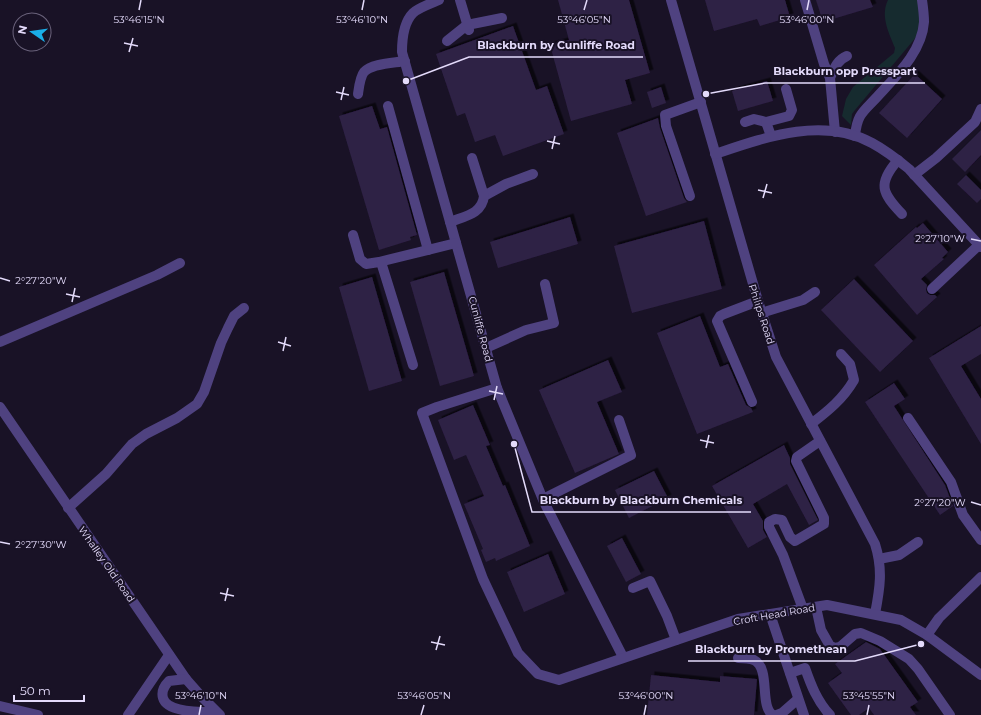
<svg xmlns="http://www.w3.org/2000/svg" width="981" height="715" viewBox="0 0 981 715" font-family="Montserrat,sans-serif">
	<defs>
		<filter id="shadow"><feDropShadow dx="3.5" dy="-3.5" stdDeviation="0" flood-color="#0009"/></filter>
	</defs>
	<rect width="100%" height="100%" fill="#191226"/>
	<path fill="#162b2f" d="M888,0H920L922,21L917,36L855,110L852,114L851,125L842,116L846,99L853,87L894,53L895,48C889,33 880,16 888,0Z"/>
	<g fill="#2e2045" filter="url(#shadow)">
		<polygon points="558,0 629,0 650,73 625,80 632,104 571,121 550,45 569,40"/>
		<polygon points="705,0 785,0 790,17 760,26 757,19 714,31"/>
		<polygon points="816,0 870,0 873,7 823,22"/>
		<polygon points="513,26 536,90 547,86 564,134 503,156 495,135 475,142 465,113 457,116 436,54"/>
		<polygon points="915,74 942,99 907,138 879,113"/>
		<polygon points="767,81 773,101 738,111 732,91"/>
		<polygon points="661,87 666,103 652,108 647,92"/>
		<polygon points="372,106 380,129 387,127 417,235 410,237 411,240 379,250 339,116"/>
		<polygon points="658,118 660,128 684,198 687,202 646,216 617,133"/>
		<polygon points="981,130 981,155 965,172 952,159"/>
		<polygon points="966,175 981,190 981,199 977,203 957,184"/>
		<polygon points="570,217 578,244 498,268 490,242"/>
		<polygon points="704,221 722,289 632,313 614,246"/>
		<polygon points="923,223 948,252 942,258 944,259 921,279 927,285 926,290 927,293 930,295 935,295 937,297 917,315 874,265 916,227 917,228"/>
		<polygon points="444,272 474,376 440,386 410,282"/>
		<polygon points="372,277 402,381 369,391 339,287"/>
		<polygon points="854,279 913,341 880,372 821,310"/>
		<polygon points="700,316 720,367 728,364 746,405 751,408 753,412 697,434 657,333"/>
		<polygon points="981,326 981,354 961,366 981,399 981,444 929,358"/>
		<polygon points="608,360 622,392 597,402 619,454 575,473 539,390"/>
		<polygon points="894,383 905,399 894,406 945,485 953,506 940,515 865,402"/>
		<polygon points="473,405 490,445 486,446 503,486 505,485 530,546 496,561 495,558 486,562 481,550 483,549 464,504 484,496 466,455 454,460 438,420"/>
		<polygon points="784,445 790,458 790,464 818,520 809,525 787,484 753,504 763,521 763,530 767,537 748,548 712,486"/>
		<polygon points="654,471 668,498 629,518 615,490"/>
		<polygon points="622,538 641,574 626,582 607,546"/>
		<polygon points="548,554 565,594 524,612 507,572"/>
		<polygon points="866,642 880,649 918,702 910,707 916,715 874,715 869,708 859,715 851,715 828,683 842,673 835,664"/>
		<polygon points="651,675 720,682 720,676 757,679 754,715 647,715"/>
	</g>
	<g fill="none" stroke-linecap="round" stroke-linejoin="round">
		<g stroke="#4f4280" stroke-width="10">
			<path d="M439,0C432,3 418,8 413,13C404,22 402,39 402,52L497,388L544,502L623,657"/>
			<polyline points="460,0 469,30"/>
			<path d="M671,0L758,301L776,357L875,544C883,569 880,588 875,614"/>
			<polyline points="805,0 824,64 830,78 835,132"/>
			<polyline points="447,41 467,25 502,18"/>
			<path d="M830,78C834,69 837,60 847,56"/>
			<path d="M358,94C359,87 360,77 364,72C372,63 394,63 405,61"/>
			<polyline points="388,106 428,250"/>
			<polyline points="745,122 754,119 766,122"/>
			<polyline points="771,136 766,122 789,116 792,110 786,89"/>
			<path d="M855,136C857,114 863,112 877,97C896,76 922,52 924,22C924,15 923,7 922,0"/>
			<path d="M715,154C763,138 822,116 872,143C885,150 898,160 909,169L981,247"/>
			<path d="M898,160C877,184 882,193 902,214"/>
			<polyline points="914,175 936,158 975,122 981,109"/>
			<polyline points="484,196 506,184 533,174"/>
			<polyline points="690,196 666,126 665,115 701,102"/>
			<path d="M450,222C465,216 482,214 484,196L472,158"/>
			<polyline points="353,235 360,259 366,264 379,262 456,243"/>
			<polyline points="381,262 413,365"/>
			<polyline points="932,289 979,245"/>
			<polyline points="761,313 803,300 815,292"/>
			<polyline points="0,342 157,275 180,263"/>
			<polyline points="486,348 526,330 554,323 545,284"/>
			<polyline points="497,388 437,407 422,413 483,579 518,653 538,674 559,680 738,619 827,605 901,620 927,635 981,675"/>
			<polyline points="752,402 717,321 720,316 724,314 758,301"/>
			<polyline points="0,407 186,679 201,696 220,715"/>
			<polyline points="908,418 951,482 963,515 981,540"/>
			<path d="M811,424C828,411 843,399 854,380L850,364L841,354"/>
			<polyline points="543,499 631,455 619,420"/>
			<polyline points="68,508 106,474 132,444 146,434 177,418 197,404 204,392 221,343 228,328 234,316 244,308"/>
			<polyline points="879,559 899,555 918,542"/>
			<polyline points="633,588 650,581 667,616 676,640"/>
			<polyline points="816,607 821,630 830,646 835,648 840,647 855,634 861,633 880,641 909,659 918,669 950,715"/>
			<polyline points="803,609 783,555 769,527 769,522 775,519 782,520 790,537 795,541 824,524 824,518 796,461 797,457 820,441"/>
			<polyline points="770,614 804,715"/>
			<polyline points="927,635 939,618 981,577"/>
			<path d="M738,658C743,658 749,658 754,660C771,668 759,707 773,715"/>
			<path d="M790,673L805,668C811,685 817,701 830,715"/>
			<path d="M186,679L169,681C164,686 161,691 163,698C167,713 203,712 216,712"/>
			<polyline points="0,706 38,715"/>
			<polyline points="128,715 169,655"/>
			<polyline points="777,715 782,713 798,699"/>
		</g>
	</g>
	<path fill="none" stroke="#e4dbfb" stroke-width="1.5" d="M139,10L141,0M362,10L364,0M584,10L587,0M807,10L809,0M124,43L138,46M129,52L133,38M336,92L349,95M341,100L344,87M547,141L560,144M552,149L555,136M758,190L772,193M763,198L767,184M971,239L981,241M0,278L10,281M66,294L80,297M72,302L75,288M278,342L291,346M283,351L286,337M489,391L503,394M494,400L497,386M700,440L714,443M706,448L709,435M971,502L981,505M0,542L10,544M220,593L234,596M225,601L228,588M431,642L445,645M436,650L440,636M199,715L201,705M421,715L424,705M644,715L646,705M867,715L869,705"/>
	<g text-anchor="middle" stroke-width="4" stroke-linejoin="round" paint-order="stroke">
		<g font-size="10" fill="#e4dbfb" stroke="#191226">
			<text transform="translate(762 314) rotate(72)" y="4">Philips Road</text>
			<text transform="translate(481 329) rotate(75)" y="4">Cunliffe Road</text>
			<text transform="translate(107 564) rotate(55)" y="4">Whalley Old Road</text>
			<text transform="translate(774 614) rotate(-10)" y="4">Croft Head Road</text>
		</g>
	</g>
	<g font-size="10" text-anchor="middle" fill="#e4dbfb" stroke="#191226" stroke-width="4" stroke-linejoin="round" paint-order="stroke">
		<text x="362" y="23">53°46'10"N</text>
		<text x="584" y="23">53°46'05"N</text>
		<text x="807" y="23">53°46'00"N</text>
		<text x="139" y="23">53°46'15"N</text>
		<text x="940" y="242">2°27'10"W</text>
		<text x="41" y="284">2°27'20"W</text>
		<text x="940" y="506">2°27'20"W</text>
		<text x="41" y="548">2°27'30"W</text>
		<text x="201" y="699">53°46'10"N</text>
		<text x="424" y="699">53°46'05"N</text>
		<text x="646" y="699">53°46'00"N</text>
		<text x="869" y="699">53°45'55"N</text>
	</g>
	<path fill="none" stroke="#e4dbfb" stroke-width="1.5" d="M406 81L469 57H643M706 94L765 83H925M514 444L532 512H751M921 644L855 661H688"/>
	<g fill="#e4dbfb" stroke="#191226" stroke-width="1.5">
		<circle cx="406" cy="81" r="4"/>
		<circle cx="706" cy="94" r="4"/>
		<circle cx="514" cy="444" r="4"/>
		<circle cx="921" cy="644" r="4"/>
	</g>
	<g font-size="11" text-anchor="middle" font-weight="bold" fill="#e4dbfb" stroke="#191226" stroke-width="4" stroke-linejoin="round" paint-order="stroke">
		<text x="556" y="49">Blackburn by Cunliffe Road</text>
		<text x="845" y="75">Blackburn opp Presspart</text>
		<text x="641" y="504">Blackburn by Blackburn Chemicals</text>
		<text x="771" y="653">Blackburn by Promethean</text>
	</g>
	<g transform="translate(32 32) rotate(283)"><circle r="19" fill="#191226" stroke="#6a627b"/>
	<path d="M0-3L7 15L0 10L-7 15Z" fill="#1aaee8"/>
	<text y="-6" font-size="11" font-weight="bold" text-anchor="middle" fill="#e4dbfb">N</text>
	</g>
	<path d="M14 695v6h70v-6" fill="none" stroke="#e4dbfb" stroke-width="2"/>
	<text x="20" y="695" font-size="12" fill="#e4dbfb" stroke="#191226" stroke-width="3" paint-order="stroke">50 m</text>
</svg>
